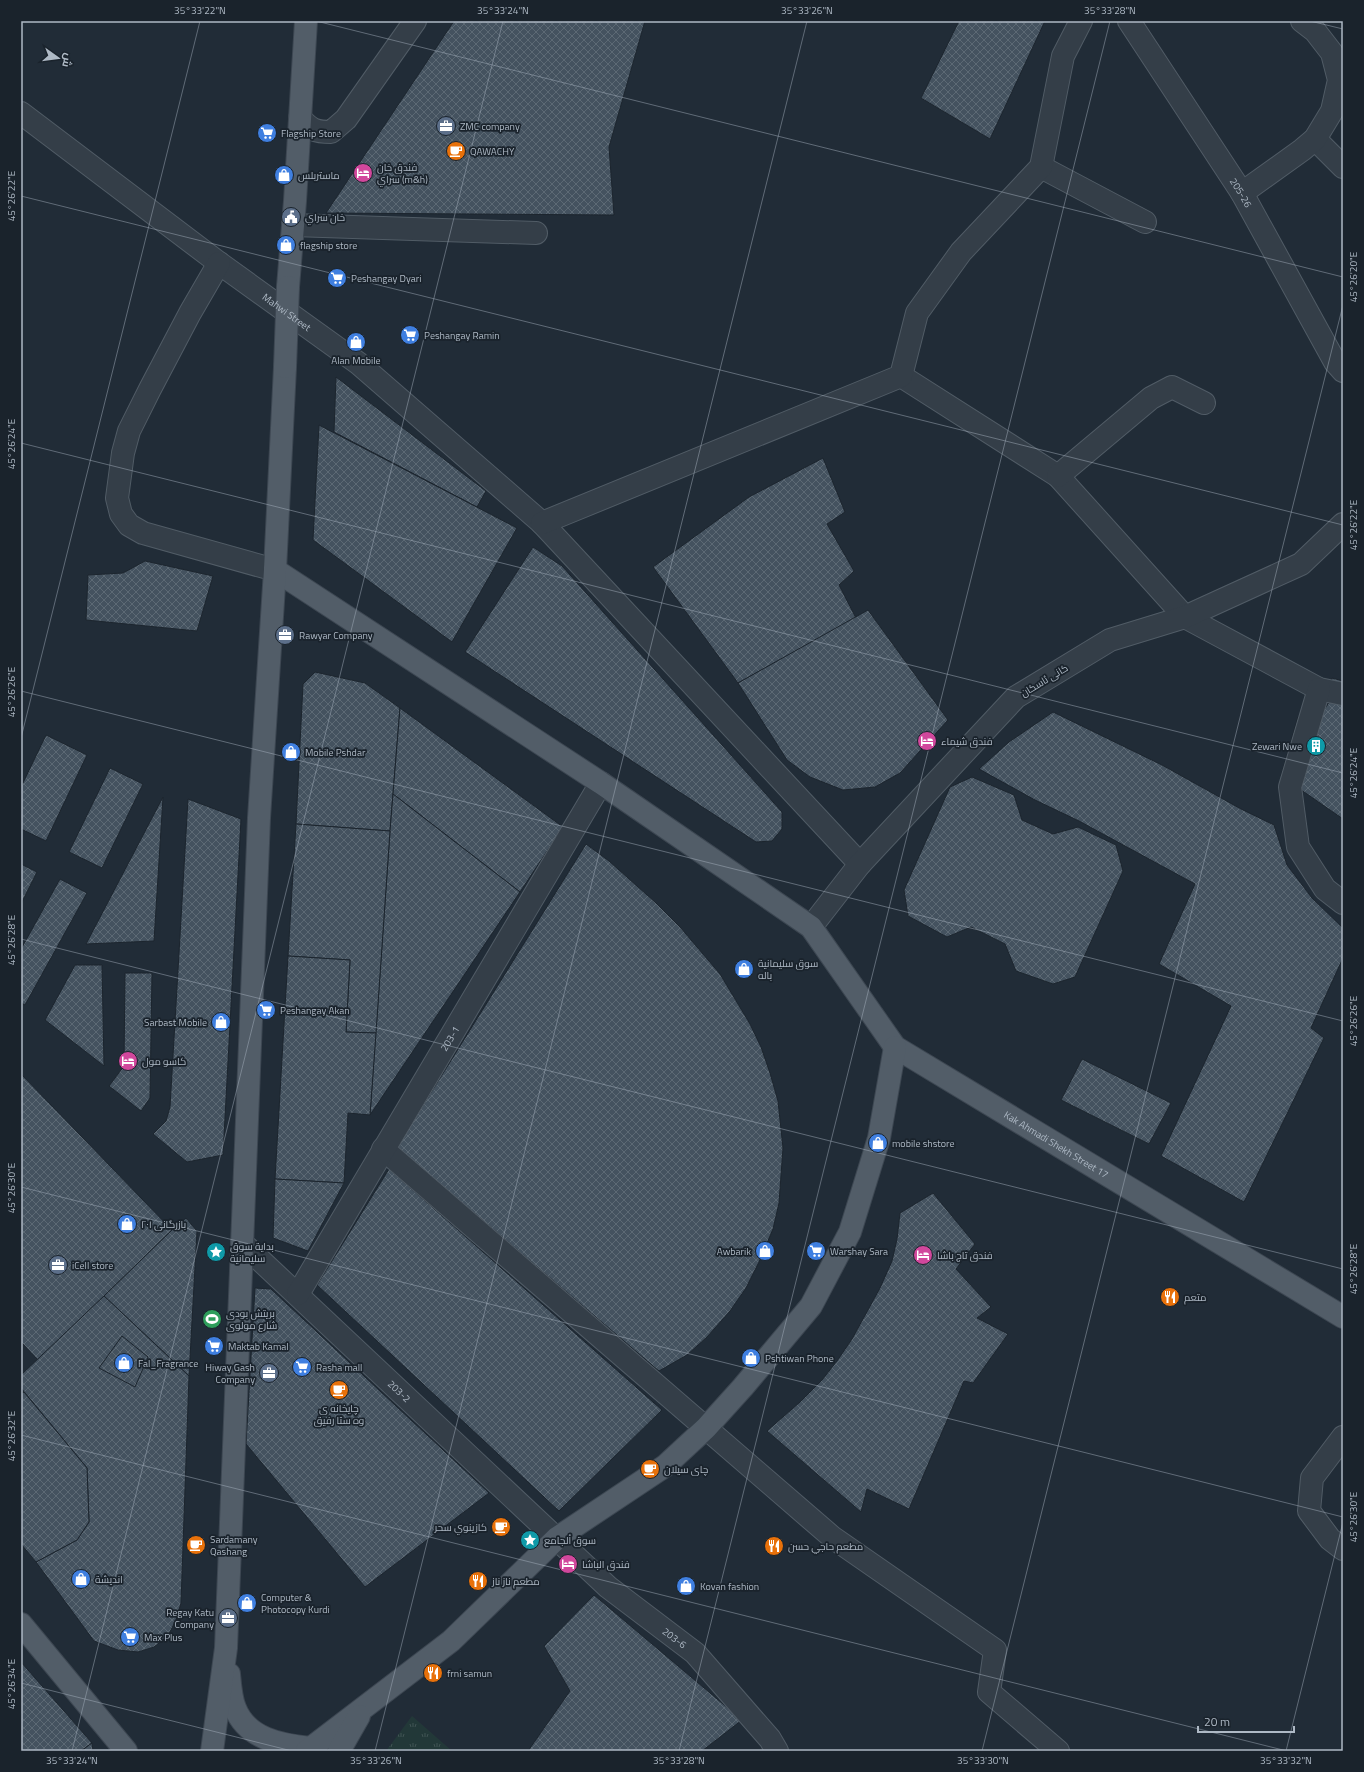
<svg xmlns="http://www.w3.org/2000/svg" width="1364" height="1772" viewBox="0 0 1364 1772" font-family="'Titillium Web',Cairo,sans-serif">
	<defs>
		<pattern id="park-tufts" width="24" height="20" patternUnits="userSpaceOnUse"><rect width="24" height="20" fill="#223838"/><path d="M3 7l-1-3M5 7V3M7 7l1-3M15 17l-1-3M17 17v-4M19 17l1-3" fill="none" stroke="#405353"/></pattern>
		<pattern id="building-cross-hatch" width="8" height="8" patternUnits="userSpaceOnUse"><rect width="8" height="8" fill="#44525f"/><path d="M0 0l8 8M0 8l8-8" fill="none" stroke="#5c6974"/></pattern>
	</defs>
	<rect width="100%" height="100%" fill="#212c37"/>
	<polygon fill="url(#park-tufts)" points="412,1716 452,1751 386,1751"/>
	<g fill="url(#building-cross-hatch)" stroke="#1c252e">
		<polygon points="454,21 645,21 609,147 614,215 326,213"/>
		<polygon points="959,21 1045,21 990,139 921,98"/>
		<polygon points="336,377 486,491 477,507 334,432"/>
		<polygon points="319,425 517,528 452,642 313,540"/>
		<polygon points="823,458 845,512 827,524 854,571 839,585 856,618 738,683 653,567 749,497"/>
		<polygon points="533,547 562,566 782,812 782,829 772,841 756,842 465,652"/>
		<polygon points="145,561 213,576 197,631 86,620 88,575 123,573"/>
		<polygon points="868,610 948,720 900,773 875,787 843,790 810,777 787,760 738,683"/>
		<polygon points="315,672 365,683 400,708 390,831 296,824 303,684"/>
		<polygon points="1332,678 1343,681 1343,819 1281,776 1298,717 1308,717 1322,713 1330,701 1329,690"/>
		<polygon points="400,708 563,827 520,892 393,794"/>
		<polygon points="1053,712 1162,765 1241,809 1274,825 1287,865 1312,898 1343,928 1343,958 1311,1028 1324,1038 1244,1202 1161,1156 1231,1006 1159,964 1195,884 1079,821 1035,800 979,769 1009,742"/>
		<polygon points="46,735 87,755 46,841 21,829 21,787"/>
		<polygon points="110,768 143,784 102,868 69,852"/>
		<polygon points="972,777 1014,795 1022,820 1053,834 1078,827 1116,845 1123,871 1075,977 1053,984 1016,971 1005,944 971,927 947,937 908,916 904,890 950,787"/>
		<polygon points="393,794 520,892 370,1115 390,831"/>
		<polygon points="163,797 154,941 86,944"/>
		<polygon points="188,799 241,819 223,1155 187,1162 153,1134 166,1121 170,1107"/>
		<polygon points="296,824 390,831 376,1033 346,1032 350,960 288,956"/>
		<polygon points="586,844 609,861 656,903 680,927 720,974 750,1024 761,1047 770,1073 778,1101 783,1148 779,1203 773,1229 759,1262 746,1288 730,1311 707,1337 687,1355 659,1371 397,1147"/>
		<polygon points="21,864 37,872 21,904"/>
		<polygon points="60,879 87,893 25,1005 21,1003 21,949"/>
		<polygon points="288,956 350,960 346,1032 376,1033 370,1115 348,1113 344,1183 275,1179"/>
		<polygon points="75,965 102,965 104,1066 45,1020"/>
		<polygon points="125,973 152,973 150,1098 141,1111 109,1086 124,1066"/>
		<polygon points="1082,1059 1171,1103 1149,1144 1061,1100"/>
		<polygon points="21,1074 172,1230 38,1360 21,1342"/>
		<polygon points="389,1169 662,1410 559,1511 317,1285"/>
		<polygon points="275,1179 344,1183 308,1251 273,1238"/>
		<polygon points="933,1193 975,1244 956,1269 991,1307 977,1318 1008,1334 973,1383 964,1381 909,1509 867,1489 861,1512 767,1431 800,1402 822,1380 837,1361 852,1339 880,1288 892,1261 897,1239 900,1213"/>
		<polygon points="186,1218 197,1231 189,1376 104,1296 172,1230"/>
		<polygon points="255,1288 271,1289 489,1493 365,1587 246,1444"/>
		<polygon points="104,1296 189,1376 181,1603 176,1620 168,1636 154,1647 138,1652 118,1650 94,1641 36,1562 77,1540 89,1522 87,1468 21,1388 21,1375"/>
		<polygon points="122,1336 148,1357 135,1387 99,1368"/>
		<polygon points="24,1392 87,1468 89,1522 77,1540 36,1562 21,1544 21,1394"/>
		<polygon points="594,1595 742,1720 702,1751 528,1751 570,1691 544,1646"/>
		<polygon points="21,1662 92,1743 81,1751 21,1751"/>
		<polygon points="92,1743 93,1751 81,1751"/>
	</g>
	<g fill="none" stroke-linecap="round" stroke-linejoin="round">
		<g stroke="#515c66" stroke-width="24">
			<g id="minor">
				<path id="s1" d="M1129,21L1242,193L1335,362L1343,371"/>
				<path id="s2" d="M21,113L219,263L358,363L542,523L860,864"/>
				<path d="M300,118C311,130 315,132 331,132L346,119L415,21"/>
				<polyline points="1315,139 1343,167"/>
				<polyline points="1041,167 1145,222"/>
				<polyline points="1242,193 1302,150 1315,139 1332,111 1339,80 1332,53 1315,31 1302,21"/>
				<polyline points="293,225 536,233"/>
				<polyline points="219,263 190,313 150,389 129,431 123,453 117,498 121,514 129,525 143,533 275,570"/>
				<polyline points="901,376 1058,476 1185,617 1319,689 1343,694"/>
				<polyline points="1058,476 1151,398 1172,387 1204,403"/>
				<polyline points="542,523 901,376 917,313 961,252 1041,167 1063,56 1081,21"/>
				<polyline points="1319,689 1290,787 1298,847 1325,889 1343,903"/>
				<polyline points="811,927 860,864 1016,697 1110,640 1185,617 1301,564 1343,524"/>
				<polyline points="383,1149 832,1537 995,1650 989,1692 1058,1751"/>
				<path id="s3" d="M242,1243L608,1587L695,1653L770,1739L777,1751"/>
				<path id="s4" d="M298,1294L601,783"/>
				<polyline points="1343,1437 1312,1478 1309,1511 1330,1539 1343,1549"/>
			</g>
		</g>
		<g stroke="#3d4752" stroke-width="24">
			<g id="major">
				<polyline points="288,287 295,201 306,21"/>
				<path id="s5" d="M275,570L601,783L811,927L895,1047L1343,1317"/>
				<polyline points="21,1624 126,1751"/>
				<path d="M229,1674C230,1685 231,1699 235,1708C247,1739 281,1745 310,1748"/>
				<polyline points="212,1751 226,1648 259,818 275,570 285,367"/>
				<polyline points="307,1751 451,1641 557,1538 665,1466 706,1428 743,1387 811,1306 850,1232 879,1138 895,1047"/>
				<polyline points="339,1751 359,1716"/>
			</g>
		</g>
		<use href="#minor" stroke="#343e48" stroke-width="22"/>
		<use href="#major" stroke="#525d68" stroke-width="22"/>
		<g stroke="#3d4752" stroke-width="24" stroke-linecap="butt">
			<polyline id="major-bridge" points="285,367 288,287"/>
		</g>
		<use href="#major-bridge" stroke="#525d68" stroke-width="22"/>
	</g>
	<path fill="none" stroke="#aeb9c5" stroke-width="1" stroke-opacity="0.45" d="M316,21L1343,277M1310,21L1343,29M21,196L1343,525M21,443L1343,773M21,691L1343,1021M21,738L200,21M21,939L1343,1269M21,1187L1343,1517M21,1435L1287,1751M21,1683L292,1751M72,1751L503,21M375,1751L807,21M679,1751L1110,21M982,1751L1343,305M1286,1751L1343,1522"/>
	<defs>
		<g id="office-disc" transform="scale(1)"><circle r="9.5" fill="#5c6f8a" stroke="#1a232c"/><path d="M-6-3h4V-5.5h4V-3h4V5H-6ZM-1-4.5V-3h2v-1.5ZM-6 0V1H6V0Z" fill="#fff"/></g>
		<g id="supermarket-disc" transform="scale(1)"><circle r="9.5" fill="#3f7fe0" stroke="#1a232c"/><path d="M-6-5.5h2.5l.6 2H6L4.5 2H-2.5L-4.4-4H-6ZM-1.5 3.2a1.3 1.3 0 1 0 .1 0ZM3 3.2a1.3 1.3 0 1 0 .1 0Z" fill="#fff"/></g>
		<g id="cafe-disc" transform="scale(1)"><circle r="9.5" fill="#e8710a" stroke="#1a232c"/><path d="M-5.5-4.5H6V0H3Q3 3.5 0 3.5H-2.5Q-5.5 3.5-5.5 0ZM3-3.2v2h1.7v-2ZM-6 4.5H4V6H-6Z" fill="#fff"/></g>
		<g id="hotel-disc" transform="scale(1)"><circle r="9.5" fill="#d1479c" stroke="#1a232c"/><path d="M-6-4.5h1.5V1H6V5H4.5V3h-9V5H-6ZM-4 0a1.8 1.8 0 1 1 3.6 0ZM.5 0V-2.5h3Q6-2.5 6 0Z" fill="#fff"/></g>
		<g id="shop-disc" transform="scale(1)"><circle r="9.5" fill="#3f7fe0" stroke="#1a232c"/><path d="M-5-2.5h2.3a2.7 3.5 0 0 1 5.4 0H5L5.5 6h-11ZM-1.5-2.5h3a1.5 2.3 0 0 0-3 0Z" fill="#fff"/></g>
		<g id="civic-disc" transform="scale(1)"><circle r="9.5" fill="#5c6f8a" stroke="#1a232c"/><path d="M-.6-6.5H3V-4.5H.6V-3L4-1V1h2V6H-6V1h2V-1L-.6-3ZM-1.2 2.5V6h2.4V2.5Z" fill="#fff"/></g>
		<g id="building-disc" transform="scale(1)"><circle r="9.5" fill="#0f9aa8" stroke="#1a232c"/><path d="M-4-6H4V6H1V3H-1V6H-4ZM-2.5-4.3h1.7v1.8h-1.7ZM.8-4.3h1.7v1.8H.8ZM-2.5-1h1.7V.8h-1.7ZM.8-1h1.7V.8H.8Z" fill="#fff"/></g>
		<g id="sight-disc" transform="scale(1)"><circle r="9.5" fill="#0f9aa8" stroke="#1a232c"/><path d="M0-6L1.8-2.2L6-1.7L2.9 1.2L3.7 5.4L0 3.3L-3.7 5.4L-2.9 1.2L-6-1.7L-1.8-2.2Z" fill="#fff"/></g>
		<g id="restaurant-disc" transform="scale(1)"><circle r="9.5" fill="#e8710a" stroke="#1a232c"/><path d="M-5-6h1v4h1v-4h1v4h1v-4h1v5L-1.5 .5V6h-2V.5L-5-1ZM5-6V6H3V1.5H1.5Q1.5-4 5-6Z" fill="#fff"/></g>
		<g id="stadium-disc" transform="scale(1)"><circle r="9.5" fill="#2e9e5b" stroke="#1a232c"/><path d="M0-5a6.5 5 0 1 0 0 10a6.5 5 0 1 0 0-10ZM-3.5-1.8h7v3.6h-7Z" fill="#fff"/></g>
	</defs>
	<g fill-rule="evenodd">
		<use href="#office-disc" x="446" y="126"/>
		<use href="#supermarket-disc" x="267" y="133"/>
		<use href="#cafe-disc" x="456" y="151"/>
		<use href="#hotel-disc" x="363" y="173"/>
		<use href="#shop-disc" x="284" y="175"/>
		<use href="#civic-disc" x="291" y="217"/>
		<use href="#shop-disc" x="286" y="245"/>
		<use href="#supermarket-disc" x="337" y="278"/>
		<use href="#supermarket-disc" x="410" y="335"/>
		<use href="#shop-disc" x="356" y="342"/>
		<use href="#office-disc" x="285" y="635"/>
		<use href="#hotel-disc" x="927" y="741"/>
		<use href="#building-disc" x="1316" y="746"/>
		<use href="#shop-disc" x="291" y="752"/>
		<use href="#shop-disc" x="744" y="969"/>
		<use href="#supermarket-disc" x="266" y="1010"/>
		<use href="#shop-disc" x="221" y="1022"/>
		<use href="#hotel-disc" x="128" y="1061"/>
		<use href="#shop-disc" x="878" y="1143"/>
		<use href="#shop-disc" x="127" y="1224"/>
		<use href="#shop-disc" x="765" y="1251"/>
		<use href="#supermarket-disc" x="816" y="1251"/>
		<use href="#sight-disc" x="216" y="1252"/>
		<use href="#hotel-disc" x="923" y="1255"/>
		<use href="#office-disc" x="58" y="1265"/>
		<use href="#restaurant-disc" x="1170" y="1297"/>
		<use href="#stadium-disc" x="212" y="1319"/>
		<use href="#supermarket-disc" x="214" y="1346"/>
		<use href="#shop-disc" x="751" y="1358"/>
		<use href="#shop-disc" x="124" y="1363"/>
		<use href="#supermarket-disc" x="302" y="1367"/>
		<use href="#office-disc" x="269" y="1373"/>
		<use href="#cafe-disc" x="339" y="1390"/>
		<use href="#cafe-disc" x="650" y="1469"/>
		<use href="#cafe-disc" x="501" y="1527"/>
		<use href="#sight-disc" x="530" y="1540"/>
		<use href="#cafe-disc" x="196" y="1545"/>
		<use href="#restaurant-disc" x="774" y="1546"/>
		<use href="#hotel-disc" x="568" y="1564"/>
		<use href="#shop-disc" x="81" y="1579"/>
		<use href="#restaurant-disc" x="478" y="1581"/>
		<use href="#shop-disc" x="686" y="1586"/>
		<use href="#shop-disc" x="247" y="1603"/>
		<use href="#office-disc" x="228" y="1618"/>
		<use href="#supermarket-disc" x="130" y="1637"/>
		<use href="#restaurant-disc" x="433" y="1673"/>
	</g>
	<g text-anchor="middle" stroke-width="3.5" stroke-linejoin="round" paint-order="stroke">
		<g font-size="10" fill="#aeb9c5" stroke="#1a232c" text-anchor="start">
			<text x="460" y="130">ZMC company</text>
			<text x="281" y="137">Flagship Store</text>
			<text x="470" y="155">QAWACHY</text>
			<text x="377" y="171">فندق خان<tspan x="377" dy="12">سراي (m&amp;h)</tspan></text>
			<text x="298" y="179">ماستربلس</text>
			<text x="305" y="221">خان سراي</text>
			<text x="300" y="249">flagship store</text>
			<text x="351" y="282">Peshangay Dyari</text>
			<text x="424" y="339">Peshangay Ramin</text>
			<text x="356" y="364" text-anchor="middle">Alan Mobile</text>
			<text x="299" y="639">Rawyar Company</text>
			<text x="941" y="745">فندق شيماء</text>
			<text x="1302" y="750" text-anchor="end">Zewari Nwe</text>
			<text x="305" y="756">Mobile Pshdar</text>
			<text x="758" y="967">سوق سليمانية<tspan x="758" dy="12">باله</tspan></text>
			<text x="280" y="1014">Peshangay Akan</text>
			<text x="207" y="1026" text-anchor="end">Sarbast Mobile</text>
			<text x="142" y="1065">كاسو مول</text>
			<text x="892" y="1147">mobile shstore</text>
			<text x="141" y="1228">بازرگانی ٢٠١</text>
			<text x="230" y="1250">بداية سوق<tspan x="230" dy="12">سليمانية</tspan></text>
			<text x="751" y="1255" text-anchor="end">Awbarik</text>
			<text x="830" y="1255">Warshay Sara</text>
			<text x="937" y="1259">فندق تاج باشا</text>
			<text x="72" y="1269">iCell store</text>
			<text x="1184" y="1301">متعم</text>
			<text x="226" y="1317">بريتش بودى<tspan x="226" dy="12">شارع مولوى</tspan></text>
			<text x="228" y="1350">Maktab Kamal</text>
			<text x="765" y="1362">Pshtiwan Phone</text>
			<text x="138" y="1367">Fal_Fragrance</text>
			<text x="255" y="1371" text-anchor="end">Hiway Gash<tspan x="255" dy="12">Company</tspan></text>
			<text x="316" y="1371">Rasha mall</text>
			<text x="339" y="1412" text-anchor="middle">چايخانه ى<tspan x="339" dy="12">وه ستا رفيق</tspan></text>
			<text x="664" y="1473">چای سیلان</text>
			<text x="487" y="1531" text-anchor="end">كازينوي سحر</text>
			<text x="210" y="1543">Sardamany<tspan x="210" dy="12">Qashang</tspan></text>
			<text x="544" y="1544">سوق ألجامع</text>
			<text x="788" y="1550">مطعم حاجي حسن</text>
			<text x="582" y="1568">فندق الباشا</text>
			<text x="95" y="1583">انديشة</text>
			<text x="492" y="1585">مطعم ناز ناز</text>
			<text x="700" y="1590">Kovan fashion</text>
			<text x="261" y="1601">Computer &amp;<tspan x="261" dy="12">Photocopy Kurdi</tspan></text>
			<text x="214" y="1616" text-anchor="end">Regay Katu<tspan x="214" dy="12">Company</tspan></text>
			<text x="144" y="1641">Max Plus</text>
			<text x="447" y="1677">frni samun</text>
		</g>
		<g font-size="10" fill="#aeb9c5" stroke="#1a232c">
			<text dy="4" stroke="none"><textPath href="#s1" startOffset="205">205-26</textPath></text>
			<text dy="4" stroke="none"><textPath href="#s2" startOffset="332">Mahwi Street</textPath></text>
			<text transform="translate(1044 680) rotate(-31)" y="4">کانی ئاسکان</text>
			<text dy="4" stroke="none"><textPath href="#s4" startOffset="297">203-1</textPath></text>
			<text dy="4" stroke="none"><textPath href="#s5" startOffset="979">Kak Ahmadi Shekh Street 17</textPath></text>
			<text dy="4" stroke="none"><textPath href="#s3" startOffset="216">203-2</textPath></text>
			<text dy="4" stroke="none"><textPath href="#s3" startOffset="586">203-6</textPath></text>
		</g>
	</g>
	<rect width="1364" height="1772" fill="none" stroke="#1a232c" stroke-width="44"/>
	<g transform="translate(58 58) rotate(104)" stroke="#1a232c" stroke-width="3" paint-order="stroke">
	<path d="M0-3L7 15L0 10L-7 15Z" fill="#aeb9c5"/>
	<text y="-6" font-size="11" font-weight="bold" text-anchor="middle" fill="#aeb9c5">ش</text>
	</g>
	<path d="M1198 1726v6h96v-6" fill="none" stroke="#aeb9c5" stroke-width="2"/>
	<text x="1204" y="1726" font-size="12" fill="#aeb9c5" stroke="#1a232c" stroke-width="3" paint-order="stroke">20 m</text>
	<rect x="22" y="22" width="1320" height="1728" fill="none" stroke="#aeb9c5" stroke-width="1.5"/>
	<g font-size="10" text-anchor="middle" fill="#aeb9c5">
		<text x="200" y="14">35°33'22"N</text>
		<text x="503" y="14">35°33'24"N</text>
		<text x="807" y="14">35°33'26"N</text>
		<text x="1110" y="14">35°33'28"N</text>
		<text transform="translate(11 196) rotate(-90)" y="4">45°26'22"E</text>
		<text transform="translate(1353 277) rotate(-90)" y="4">45°26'20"E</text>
		<text transform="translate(11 444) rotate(-90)" y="4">45°26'24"E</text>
		<text transform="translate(1353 525) rotate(-90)" y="4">45°26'22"E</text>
		<text transform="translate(11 692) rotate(-90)" y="4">45°26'26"E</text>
		<text transform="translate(1353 773) rotate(-90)" y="4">45°26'24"E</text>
		<text transform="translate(11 940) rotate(-90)" y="4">45°26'28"E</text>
		<text transform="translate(1353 1021) rotate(-90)" y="4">45°26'26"E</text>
		<text transform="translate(11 1188) rotate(-90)" y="4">45°26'30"E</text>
		<text transform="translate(1353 1269) rotate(-90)" y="4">45°26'28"E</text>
		<text transform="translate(11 1436) rotate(-90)" y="4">45°26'32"E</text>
		<text transform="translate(1353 1517) rotate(-90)" y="4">45°26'30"E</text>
		<text transform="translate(11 1684) rotate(-90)" y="4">45°26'34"E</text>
		<text x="72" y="1764">35°33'24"N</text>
		<text x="376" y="1764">35°33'26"N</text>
		<text x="679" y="1764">35°33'28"N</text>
		<text x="983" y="1764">35°33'30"N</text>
		<text x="1286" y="1764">35°33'32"N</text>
	</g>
</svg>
